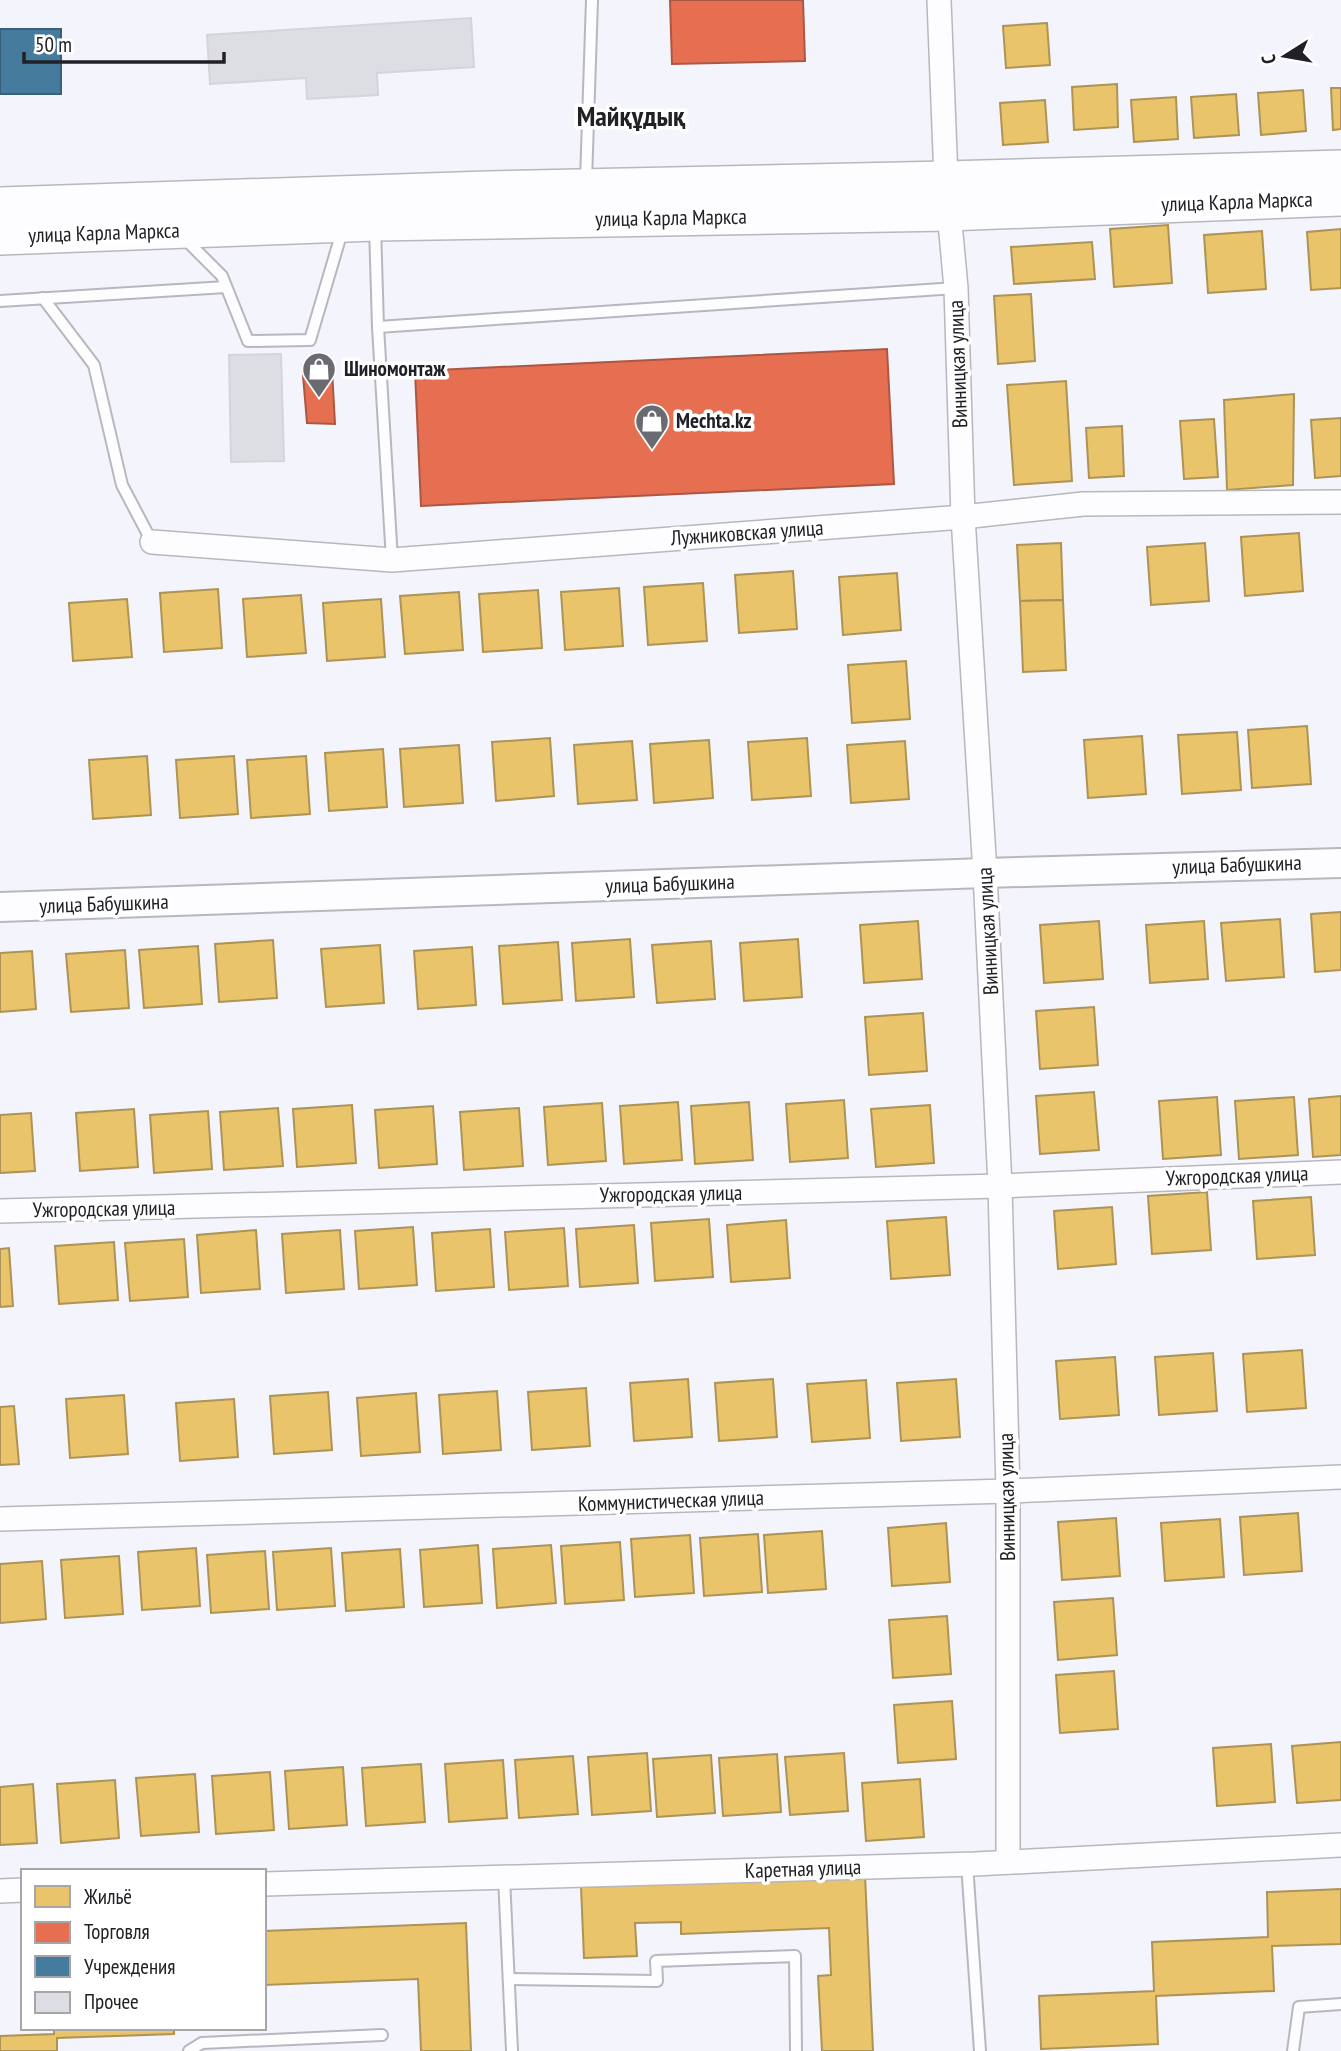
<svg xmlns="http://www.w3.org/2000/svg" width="1341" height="2051" viewBox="0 0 1341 2051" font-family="'PT Sans Narrow',sans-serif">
	<rect width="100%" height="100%" fill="#f4f4fc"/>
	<g fill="#e9c46a" stroke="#ad9356" stroke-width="2">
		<polygon points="1047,23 1050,65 1006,68 1003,26"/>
		<polygon points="1117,84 1118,127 1074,130 1072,87"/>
		<polygon points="1331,88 1341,88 1341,129 1333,130"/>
		<polygon points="1303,90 1306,131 1261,135 1258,93"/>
		<polygon points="1236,94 1239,135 1194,138 1191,97"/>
		<polygon points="1176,97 1178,139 1134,142 1131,100"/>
		<polygon points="1045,100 1048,142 1003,145 1000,103"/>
		<polygon points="1168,225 1172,283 1114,287 1110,229"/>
		<polygon points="1341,229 1341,288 1311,290 1307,232"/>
		<polygon points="1262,231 1266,289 1208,293 1204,235"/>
		<polygon points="1092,242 1095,279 1014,284 1011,247"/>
		<polygon points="1031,294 1035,361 998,364 994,296"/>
		<polygon points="1066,381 1072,481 1014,485 1007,385"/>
		<polygon points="1294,394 1293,485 1227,490 1224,400"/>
		<polygon points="1341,418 1341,476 1315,478 1311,420"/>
		<polygon points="1214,419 1218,477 1184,479 1180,421"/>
		<polygon points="1122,426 1124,476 1089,478 1086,428"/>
		<polygon points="1299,533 1303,591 1245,596 1241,537"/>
		<polygon points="1061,543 1063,600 1020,601 1017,545"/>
		<polygon points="1205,543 1209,601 1151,605 1147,547"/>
		<polygon points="793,571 797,629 739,633 735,575"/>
		<polygon points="897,573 901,630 843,635 839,577"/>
		<polygon points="703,583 707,641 648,645 644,587"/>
		<polygon points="619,588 623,646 565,650 561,592"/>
		<polygon points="218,589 222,648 164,652 160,593"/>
		<polygon points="538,590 542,648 483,652 479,594"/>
		<polygon points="459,592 463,650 405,654 400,596"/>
		<polygon points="301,595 306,653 247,657 243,599"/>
		<polygon points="127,599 132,657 73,661 69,603"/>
		<polygon points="381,599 385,657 327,661 323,603"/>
		<polygon points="1063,600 1066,670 1023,672 1020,601"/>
		<polygon points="906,661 910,719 852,723 848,665"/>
		<polygon points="1307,726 1311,784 1252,788 1248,730"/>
		<polygon points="1237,732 1241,790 1182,794 1178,735"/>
		<polygon points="1142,736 1146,794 1088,798 1084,740"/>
		<polygon points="550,738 554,796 496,801 492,742"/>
		<polygon points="807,738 811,796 752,800 748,742"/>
		<polygon points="709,740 713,798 654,803 650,744"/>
		<polygon points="632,741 637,800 578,804 574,745"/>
		<polygon points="905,741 909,799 851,803 847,745"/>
		<polygon points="459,745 463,803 404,807 400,749"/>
		<polygon points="383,749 387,807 329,811 325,753"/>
		<polygon points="147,756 151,815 93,819 89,760"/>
		<polygon points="234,756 238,814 180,818 176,760"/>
		<polygon points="306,756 310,814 251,818 247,760"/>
		<polygon points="1341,912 1341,970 1315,972 1311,914"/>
		<polygon points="1280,919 1284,977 1226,981 1221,923"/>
		<polygon points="918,921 922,979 864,983 860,925"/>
		<polygon points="1099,921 1103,979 1044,983 1040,925"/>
		<polygon points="1204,921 1208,979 1150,983 1146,925"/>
		<polygon points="630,939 634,997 576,1001 572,943"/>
		<polygon points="798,939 802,997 744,1001 740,943"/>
		<polygon points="273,940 277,998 219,1002 215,944"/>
		<polygon points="711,941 715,999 657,1003 652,945"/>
		<polygon points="558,942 562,1000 503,1004 499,946"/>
		<polygon points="380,945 384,1003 326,1007 321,949"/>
		<polygon points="198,946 202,1004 144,1008 139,950"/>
		<polygon points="472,947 476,1005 418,1009 414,951"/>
		<polygon points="125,950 129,1008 71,1012 66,954"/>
		<polygon points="32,951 36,1009 0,1012 0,953"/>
		<polygon points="1094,1007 1098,1065 1040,1069 1036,1011"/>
		<polygon points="923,1013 927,1071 869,1075 865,1017"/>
		<polygon points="1094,1092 1099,1150 1040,1154 1036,1096"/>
		<polygon points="1341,1096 1341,1155 1313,1157 1309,1099"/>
		<polygon points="1217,1097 1221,1155 1163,1159 1159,1101"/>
		<polygon points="1294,1097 1298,1155 1239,1159 1235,1101"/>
		<polygon points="844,1100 848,1158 790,1162 786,1104"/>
		<polygon points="678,1102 682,1160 624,1164 620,1106"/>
		<polygon points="749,1102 753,1160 695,1164 691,1106"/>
		<polygon points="602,1103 606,1161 548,1165 544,1107"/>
		<polygon points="352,1105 356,1163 297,1167 293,1109"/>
		<polygon points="930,1105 934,1163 876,1167 871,1109"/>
		<polygon points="433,1106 437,1164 379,1168 375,1110"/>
		<polygon points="278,1108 283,1166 224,1170 220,1112"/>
		<polygon points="519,1108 523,1166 464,1170 460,1112"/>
		<polygon points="134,1109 138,1167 80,1171 76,1113"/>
		<polygon points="208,1111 212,1169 154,1173 150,1115"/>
		<polygon points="31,1113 35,1171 0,1173 0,1115"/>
		<polygon points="1207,1192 1211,1250 1152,1254 1148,1196"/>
		<polygon points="1311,1197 1315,1255 1257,1259 1253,1201"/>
		<polygon points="1112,1207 1116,1264 1058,1269 1054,1211"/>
		<polygon points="946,1217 950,1275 891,1279 887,1221"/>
		<polygon points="709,1219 713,1277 655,1281 651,1223"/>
		<polygon points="786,1220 790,1278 731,1282 727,1225"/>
		<polygon points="634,1225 638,1283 580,1287 576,1229"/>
		<polygon points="413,1227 417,1285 359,1289 355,1231"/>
		<polygon points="564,1228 568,1286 509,1290 505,1232"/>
		<polygon points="490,1229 494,1287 436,1291 432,1233"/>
		<polygon points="256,1230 260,1289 201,1293 197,1235"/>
		<polygon points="340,1230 344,1289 286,1293 282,1234"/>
		<polygon points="184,1239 188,1297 130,1301 125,1243"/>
		<polygon points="114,1242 118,1300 59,1304 55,1246"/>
		<polygon points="9,1248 13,1306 0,1307 0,1249"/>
		<polygon points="1302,1350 1306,1408 1247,1412 1243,1354"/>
		<polygon points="1213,1353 1217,1411 1159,1415 1155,1357"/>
		<polygon points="1115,1357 1119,1415 1060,1419 1056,1361"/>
		<polygon points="688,1379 692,1437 634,1441 630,1383"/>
		<polygon points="773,1379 777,1437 719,1441 715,1383"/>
		<polygon points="956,1379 960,1437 901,1441 897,1383"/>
		<polygon points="866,1380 870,1438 812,1442 807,1384"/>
		<polygon points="586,1388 590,1446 532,1450 528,1392"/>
		<polygon points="497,1391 501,1450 443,1454 439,1395"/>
		<polygon points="328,1392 332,1450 274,1454 270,1396"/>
		<polygon points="416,1393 420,1452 361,1456 357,1398"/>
		<polygon points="124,1395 128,1454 70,1458 66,1399"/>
		<polygon points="234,1399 238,1457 180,1461 176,1403"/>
		<polygon points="14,1406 19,1464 0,1465 0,1407"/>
		<polygon points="1298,1513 1302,1571 1244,1575 1240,1517"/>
		<polygon points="1116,1518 1120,1576 1062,1580 1058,1522"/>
		<polygon points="1220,1519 1224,1577 1165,1581 1161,1523"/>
		<polygon points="946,1523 950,1582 892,1586 888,1528"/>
		<polygon points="822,1531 826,1589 768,1593 764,1535"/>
		<polygon points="758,1534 762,1592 704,1596 700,1538"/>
		<polygon points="690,1535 694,1593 635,1597 631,1539"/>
		<polygon points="620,1542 624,1600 565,1604 561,1546"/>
		<polygon points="478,1545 482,1603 424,1607 420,1550"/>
		<polygon points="551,1545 556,1603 497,1608 493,1549"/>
		<polygon points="196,1548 200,1606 142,1610 138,1552"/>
		<polygon points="331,1548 335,1606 277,1610 273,1552"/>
		<polygon points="400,1549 404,1607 346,1611 342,1553"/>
		<polygon points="265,1551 269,1609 211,1613 207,1555"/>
		<polygon points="119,1556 123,1614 65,1618 61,1560"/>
		<polygon points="42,1561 46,1619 0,1623 0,1564"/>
		<polygon points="1113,1598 1117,1655 1058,1660 1054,1602"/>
		<polygon points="947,1616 951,1674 893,1678 889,1620"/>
		<polygon points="1114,1671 1118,1729 1060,1733 1056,1675"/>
		<polygon points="952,1701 956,1759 898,1763 894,1705"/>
		<polygon points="1341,1742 1341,1800 1297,1803 1292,1746"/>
		<polygon points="1271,1744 1275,1802 1217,1806 1213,1748"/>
		<polygon points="647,1753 651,1811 592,1815 588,1757"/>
		<polygon points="844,1753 848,1811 790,1815 785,1757"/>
		<polygon points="777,1754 781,1812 723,1816 719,1758"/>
		<polygon points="711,1755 715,1813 657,1817 653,1759"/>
		<polygon points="573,1756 578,1814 519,1818 515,1760"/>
		<polygon points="503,1760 507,1818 449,1822 445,1764"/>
		<polygon points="421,1764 425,1822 366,1826 362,1768"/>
		<polygon points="343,1767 347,1825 289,1829 285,1771"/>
		<polygon points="270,1772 274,1830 216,1834 212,1776"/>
		<polygon points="195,1774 199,1832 141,1836 136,1778"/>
		<polygon points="920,1779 924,1837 866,1841 862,1783"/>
		<polygon points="115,1780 119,1838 61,1843 57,1784"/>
		<polygon points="33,1784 37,1843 0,1845 0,1787"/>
		<polygon points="865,1875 873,2051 822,2051 818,1976 831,1975 829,1928 681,1934 681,1922 635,1923 637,1956 584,1958 581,1887"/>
		<polygon points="1341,1889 1341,1944 1272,1946 1274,1991 1156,1996 1158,2044 1041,2049 1039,1996 1154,1991 1152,1942 1268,1937 1267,1892"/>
		<polygon points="466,1923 471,2051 421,2051 418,1979 264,1985 264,1931"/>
		<polygon points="54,2028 174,2028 174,2034 57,2038 57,2051 0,2051 0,2036 54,2034"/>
	</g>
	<g fill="#e76f51" stroke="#ab5744" stroke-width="2">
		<polygon points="670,0 803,0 805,61 672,64"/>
		<polygon points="887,349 894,484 421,506 415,371"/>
		<polygon points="332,370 335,424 307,423 303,375"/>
	</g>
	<rect fill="#457b9d" stroke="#3a6079" stroke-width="2" x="0" y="29" width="61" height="65"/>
	<g fill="#dddde4" stroke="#d4d4da" stroke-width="2">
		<polygon points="471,18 474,67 377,73 378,95 307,99 306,78 210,84 207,35"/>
		<polygon points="281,354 284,461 231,462 229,355"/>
	</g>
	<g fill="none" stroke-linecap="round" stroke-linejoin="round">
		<g stroke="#b7b7be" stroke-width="14">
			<g id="service">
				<polyline points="586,181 592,0"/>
				<polyline points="375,226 378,327 392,560"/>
				<polyline points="184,238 222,276 248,341 310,340 343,228"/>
				<polyline points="43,298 94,365 122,485 152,542"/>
				<polyline points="0,301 226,287"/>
				<polyline points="378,327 956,288"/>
				<polyline points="967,1864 980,2051"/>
				<polyline points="504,1877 512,2051"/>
				<polyline points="509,1979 657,1981 656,1961 795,1956 796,2051"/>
				<polyline points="189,2051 202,2043 382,2035"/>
				<polyline points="1293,2051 1299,2007 1341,2004"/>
			</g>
		</g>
		<g stroke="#b7b7be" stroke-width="26">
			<g id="minor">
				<polyline points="939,0 946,179 956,288 963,517 985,873 1000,1186 1008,1491 1008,1862"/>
				<polyline points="152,542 392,560 963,517 1083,504 1341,502"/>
				<polyline points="0,1211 1000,1186 1341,1172"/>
				<polyline points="0,1519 1008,1491 1341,1477"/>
				<polyline points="264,1884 975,1864 1341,1845"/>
				<polyline points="0,1891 23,1890"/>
			</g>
		</g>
		<g stroke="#b7b7be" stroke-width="32">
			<polyline id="tertiary" points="0,907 985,873 1341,863"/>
		</g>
		<g stroke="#b7b7be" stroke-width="38">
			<g id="primary">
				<polyline points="0,205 487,189 946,179 1341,168"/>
				<polyline points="0,237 375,223 948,213 1341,198"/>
			</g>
		</g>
		<use href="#service" stroke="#fdfdff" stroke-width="10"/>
		<use href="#minor" stroke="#fdfdff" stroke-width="23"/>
		<use href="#tertiary" stroke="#fdfdff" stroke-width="28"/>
		<use href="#primary" stroke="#fdfdff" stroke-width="35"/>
	</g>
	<defs>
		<g id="shop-pin" transform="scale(1.75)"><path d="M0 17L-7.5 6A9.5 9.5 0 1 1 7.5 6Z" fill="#6a6a71" stroke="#fff"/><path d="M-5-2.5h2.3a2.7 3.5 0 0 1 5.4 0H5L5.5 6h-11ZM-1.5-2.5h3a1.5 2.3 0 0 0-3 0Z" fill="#fff"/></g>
	</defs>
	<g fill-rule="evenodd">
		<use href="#shop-pin" x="319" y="369"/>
		<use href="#shop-pin" x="652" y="421"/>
	</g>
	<g text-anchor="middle" stroke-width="7" stroke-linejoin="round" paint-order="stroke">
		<g font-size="21" fill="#202026" stroke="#fff">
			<text transform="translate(1237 202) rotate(-2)" y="7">улица Карла Маркса</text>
			<text transform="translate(671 218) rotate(-1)" y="7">улица Карла Маркса</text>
			<text transform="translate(104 233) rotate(-2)" y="7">улица Карла Маркса</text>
			<text transform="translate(958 364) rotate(-92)" y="7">Винницкая улица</text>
			<text transform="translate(747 533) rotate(-4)" y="7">Лужниковская улица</text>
			<text transform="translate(1237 865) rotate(-2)" y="7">улица Бабушкина</text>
			<text transform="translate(670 884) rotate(-2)" y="7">улица Бабушкина</text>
			<text transform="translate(104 904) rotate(-2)" y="7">улица Бабушкина</text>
			<text transform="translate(988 931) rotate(-93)" y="7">Винницкая улица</text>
			<text transform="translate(1237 1176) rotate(-2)" y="7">Ужгородская улица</text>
			<text transform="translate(671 1194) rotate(-1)" y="7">Ужгородская улица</text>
			<text transform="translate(104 1209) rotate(-1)" y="7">Ужгородская улица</text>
			<text transform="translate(1007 1497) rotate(-91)" y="7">Винницкая улица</text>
			<text transform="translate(671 1501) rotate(-2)" y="7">Коммунистическая улица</text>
			<text transform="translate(803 1869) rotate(-2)" y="7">Каретная улица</text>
		</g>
		<g font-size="21" font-weight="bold" fill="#202026" stroke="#fff" text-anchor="start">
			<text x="344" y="376">Шиномонтаж</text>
			<text x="676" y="428">Mechta.kz</text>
		</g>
		<g font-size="28" font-weight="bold" fill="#202026" stroke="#fff">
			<text x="631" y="126">Майқұдық</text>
		</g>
	</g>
	<rect x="21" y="1869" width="245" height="161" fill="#ffffff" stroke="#a6a6a8" stroke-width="2"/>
	<rect x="35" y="1886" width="35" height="21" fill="#e9c46a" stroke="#a6a6a8" stroke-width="2"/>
	<text x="84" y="1904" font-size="21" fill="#202026">Жильё</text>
	<rect x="35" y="1922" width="35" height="21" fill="#e76f51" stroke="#a6a6a8" stroke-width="2"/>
	<text x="84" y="1939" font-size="21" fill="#202026">Торговля</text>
	<rect x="35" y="1956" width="35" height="21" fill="#457b9d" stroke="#a6a6a8" stroke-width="2"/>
	<text x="84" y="1974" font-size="21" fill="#202026">Учреждения</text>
	<rect x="35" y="1992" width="35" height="21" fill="#dddde4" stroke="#a6a6a8" stroke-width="2"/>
	<text x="84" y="2009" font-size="21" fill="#202026">Прочее</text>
	<g transform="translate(1285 56) rotate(259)" stroke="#ffffff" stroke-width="5" paint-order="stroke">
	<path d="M0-5L12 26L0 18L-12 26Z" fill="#202026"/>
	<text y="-10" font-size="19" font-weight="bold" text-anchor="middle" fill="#202026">С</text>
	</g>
	<path d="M24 52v10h200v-10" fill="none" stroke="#202026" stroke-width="3.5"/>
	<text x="35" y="52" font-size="21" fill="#202026" stroke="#ffffff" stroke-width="5" paint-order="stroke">50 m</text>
</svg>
